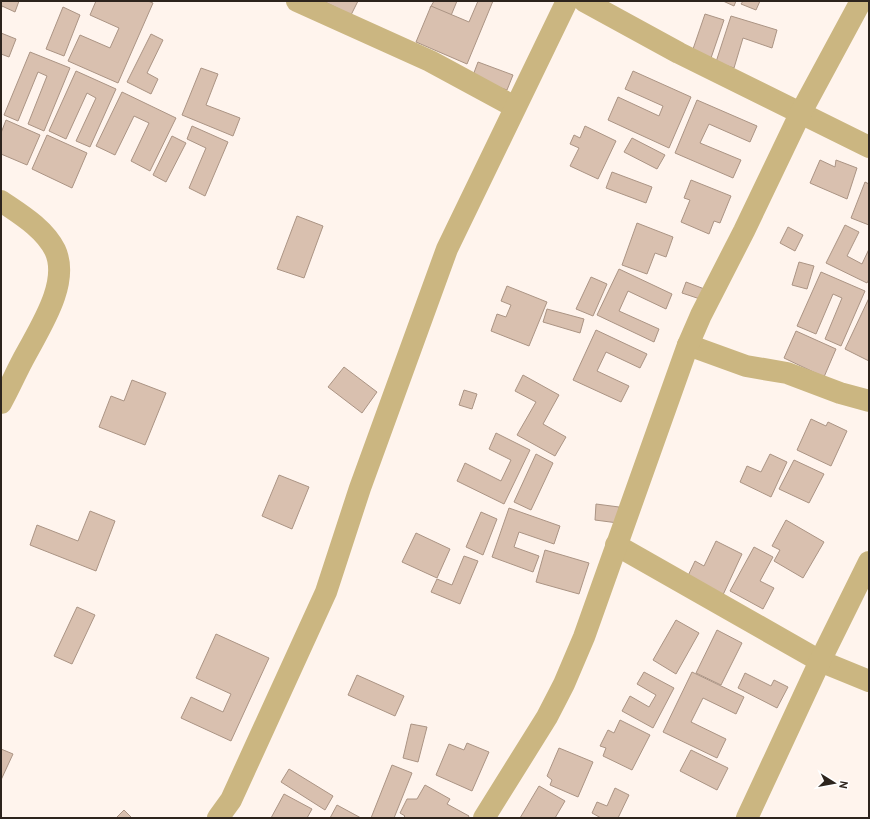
<svg xmlns="http://www.w3.org/2000/svg" width="870" height="819" viewBox="0 0 870 819" font-family="'PT Sans',sans-serif">
	<rect width="100%" height="100%" fill="#fff4ed"/>
	<g fill="#d9c0af" stroke="#ab9484">
		<polygon points="1,1 19,1 15,12 2,6 1,10"/>
		<polygon points="96,1 148,1 153,3 118,83 68,61 80,35 110,48 119,28 90,15"/>
		<polygon points="323,1 358,1 351,15"/>
		<polygon points="434,1 457,1 450,18 430,8"/>
		<polygon points="478,1 493,1 467,64 416,42 431,6 469,22"/>
		<polygon points="723,1 736,1 734,6"/>
		<polygon points="743,1 760,1 756,10 741,4"/>
		<polygon points="63,7 80,15 64,56 46,49"/>
		<polygon points="705,14 724,20 711,58 692,52"/>
		<polygon points="731,16 777,30 772,48 743,38 734,68 716,62"/>
		<polygon points="1,33 16,39 9,57 1,54"/>
		<polygon points="151,34 163,40 147,73 158,79 151,94 127,82"/>
		<polygon points="30,52 70,68 44,131 28,124 47,76 38,72 18,121 4,115"/>
		<polygon points="478,62 513,75 507,90 472,78"/>
		<polygon points="201,68 218,74 206,105 240,118 233,136 182,115"/>
		<polygon points="76,71 116,89 90,147 76,141 96,98 87,93 66,139 49,131"/>
		<polygon points="633,71 691,97 669,148 608,120 618,97 659,116 663,106 625,89"/>
		<polygon points="122,92 176,118 150,171 131,161 149,123 134,116 115,155 96,146"/>
		<polygon points="697,100 757,126 750,142 709,124 700,143 741,160 733,178 675,153"/>
		<polygon points="6,120 40,135 27,165 1,154 1,133"/>
		<polygon points="192,126 228,142 205,196 189,188 206,148 187,139"/>
		<polygon points="585,126 616,141 598,179 570,166 579,148 570,144 574,135 580,138"/>
		<polygon points="47,135 87,153 72,188 32,169"/>
		<polygon points="172,136 186,143 166,182 153,175"/>
		<polygon points="632,138 665,155 657,169 624,152"/>
		<polygon points="820,160 835,167 836,160 857,168 847,199 810,183"/>
		<polygon points="612,172 652,187 646,203 606,188"/>
		<polygon points="691,180 731,196 720,223 714,221 709,234 681,222 690,200 684,198"/>
		<polygon points="865,182 869,184 869,225 851,218"/>
		<polygon points="297,216 323,226 304,278 277,269"/>
		<polygon points="637,223 673,237 666,257 655,253 647,274 622,265"/>
		<polygon points="845,225 859,232 847,256 862,264 869,249 869,279 867,283 826,263"/>
		<polygon points="788,227 803,235 795,251 780,243"/>
		<polygon points="799,262 814,266 807,289 792,285"/>
		<polygon points="619,269 672,294 666,309 628,291 619,311 659,329 654,342 597,315"/>
		<polygon points="821,272 865,291 841,346 825,339 842,298 833,294 816,334 797,326"/>
		<polygon points="591,277 607,284 593,316 576,309"/>
		<polygon points="686,282 707,290 703,300 682,293"/>
		<polygon points="507,286 547,302 529,346 491,331 497,314 506,317 511,305 501,301"/>
		<polygon points="869,298 869,361 845,349"/>
		<polygon points="547,309 584,319 580,333 543,322"/>
		<polygon points="596,330 647,354 640,368 606,352 597,371 629,386 621,402 573,380"/>
		<polygon points="796,331 836,349 824,377 784,358"/>
		<polygon points="344,367 377,392 362,413 328,387"/>
		<polygon points="523,375 559,395 543,424 566,437 555,456 517,435 536,402 515,391"/>
		<polygon points="132,380 166,393 145,445 99,427 111,396 124,401"/>
		<polygon points="464,390 477,394 472,409 459,405"/>
		<polygon points="811,419 826,426 828,422 847,431 831,466 797,450"/>
		<polygon points="496,433 530,450 504,504 457,481 465,463 501,481 511,460 489,449"/>
		<polygon points="536,454 553,463 531,510 514,502"/>
		<polygon points="770,454 787,462 771,497 740,482 747,466 761,472"/>
		<polygon points="794,460 824,474 809,503 779,489"/>
		<polygon points="279,475 309,487 292,529 262,516"/>
		<polygon points="596,504 619,507 618,523 595,520"/>
		<polygon points="509,508 560,526 554,544 519,532 514,547 539,556 533,572 492,557"/>
		<polygon points="90,511 115,521 96,571 30,545 37,525 78,541"/>
		<polygon points="481,512 497,519 483,555 466,547"/>
		<polygon points="786,520 824,542 803,578 774,561 780,550 772,546"/>
		<polygon points="416,533 450,549 437,578 402,562"/>
		<polygon points="716,541 742,554 722,597 686,580 695,561 704,566"/>
		<polygon points="754,547 773,557 760,581 774,588 763,609 730,591"/>
		<polygon points="545,550 589,563 579,594 536,582"/>
		<polygon points="464,556 478,561 460,604 431,592 437,579 452,585"/>
		<polygon points="77,607 95,615 72,664 54,656"/>
		<polygon points="676,620 699,633 676,674 653,660"/>
		<polygon points="717,630 742,643 721,685 696,673"/>
		<polygon points="216,634 269,658 231,741 181,718 191,697 223,712 231,694 196,678"/>
		<polygon points="644,672 674,688 653,728 622,711 630,696 649,707 656,695 637,684"/>
		<polygon points="692,672 744,697 736,714 703,698 691,722 726,739 717,758 663,732"/>
		<polygon points="745,673 771,686 774,680 788,687 777,708 738,688"/>
		<polygon points="357,675 404,696 395,716 348,695"/>
		<polygon points="620,720 650,735 632,770 603,756 606,748 600,746 608,730 614,733"/>
		<polygon points="411,724 427,727 418,762 403,758"/>
		<polygon points="467,743 489,752 472,791 436,775 449,744 464,750"/>
		<polygon points="559,748 593,762 578,797 550,785 552,780 547,776"/>
		<polygon points="1,749 13,754 1,780"/>
		<polygon points="691,750 728,768 717,790 680,771"/>
		<polygon points="392,765 412,773 394,818 371,818"/>
		<polygon points="289,769 333,796 325,810 281,782"/>
		<polygon points="425,785 450,799 447,804 469,816 468,818 403,818 405,816 400,813 407,799 417,799"/>
		<polygon points="539,786 565,801 555,818 520,818"/>
		<polygon points="615,788 629,795 618,818 601,818 592,813 597,802 607,806"/>
		<polygon points="284,794 312,809 307,818 271,818"/>
		<polygon points="337,805 361,818 330,818"/>
		<polygon points="124,810 132,818 116,818"/>
	</g>
	<g fill="none" stroke-linecap="round" stroke-linejoin="round">
		<g stroke="#cbb681" stroke-width="22">
			<polyline points="297,1 430,61 515,107"/>
			<polyline points="584,1 679,53 869,147"/>
			<path d="M1,201C20,214 44,228 55,250C70,282 41,326 26,354C17,370 10,387 1,403"/>
			<polyline points="688,345 746,366 787,373 840,393 869,401"/>
			<polyline points="616,545 820,661 869,681"/>
			<polyline points="218,818 231,800 326,592 360,488 447,249 567,1"/>
			<polyline points="484,818 547,717 564,684 584,637 688,345 701,315 744,231 800,114 861,1"/>
			<polyline points="747,818 820,661 869,562"/>
		</g>
	</g>
	<rect width="870" height="819" fill="none" stroke="#2d241d" stroke-width="4"/>
	<g transform="translate(834 783) rotate(101)" stroke="#ffffff" stroke-width="3" paint-order="stroke">
	<path d="M0-3L7 15L0 10L-7 15Z" fill="#2d241d"/>
	<text y="-6" font-size="11" font-weight="bold" text-anchor="middle" fill="#2d241d">N</text>
	</g>
</svg>
